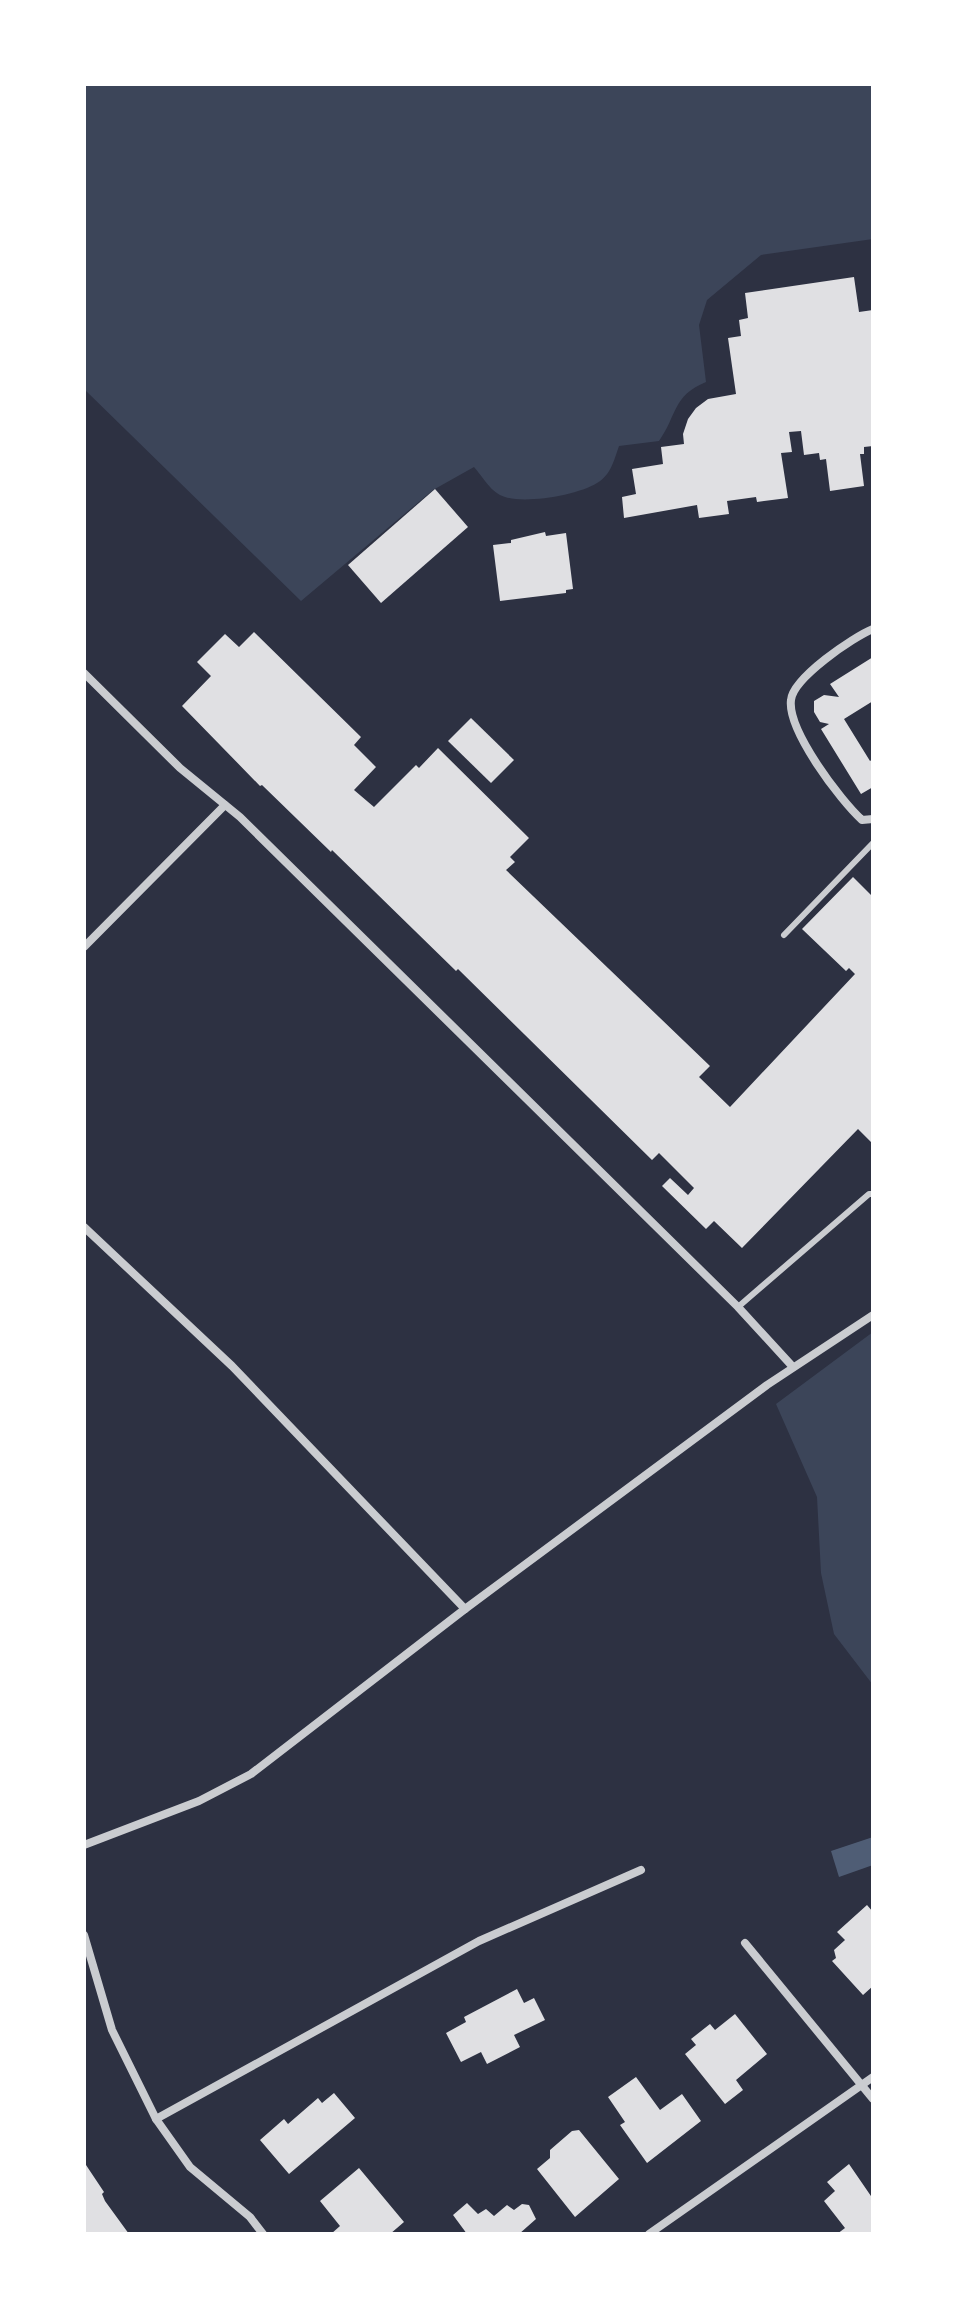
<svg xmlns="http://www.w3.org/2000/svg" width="957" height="2318" viewBox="0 0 957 2318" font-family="Manrope,sans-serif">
	<rect width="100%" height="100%" fill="#2d3142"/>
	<g fill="#3c4559">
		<path d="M84,84H873V239L761,255L707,300L699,325L706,382C672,396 677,416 659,441L619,446C614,460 611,475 597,483C578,495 526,504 505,497C491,493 483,477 474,467L433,490L301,601L84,389Z"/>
		<polygon points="873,1332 873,1685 834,1634 821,1573 817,1497 776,1404"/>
	</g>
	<polygon fill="#4f5d75" points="873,1837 873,1865 839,1877 831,1851"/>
	<g fill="#e0e0e3">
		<polygon points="854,277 859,312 873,310 873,446 864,447 864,454 860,454 864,486 830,491 826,459 820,460 819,453 804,455 801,431 789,432 792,452 781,453 788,498 757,502 756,497 727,501 729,514 699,518 697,505 624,518 622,497 636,494 632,469 663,464 661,447 684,444 683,434 688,419 696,408 708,399 736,394 728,338 741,336 739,320 748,318 745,293"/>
		<polygon points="435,489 468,527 381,603 348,565"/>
		<polygon points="545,532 546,536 566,533 573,589 566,590 566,593 500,601 493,545 511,543 511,540"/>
		<polygon points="254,632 361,737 354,745 376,767 354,790 374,807 416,765 419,768 438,748 529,838 510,857 515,862 506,870 710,1066 699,1077 730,1107 855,974 849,968 846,971 802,929 853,877 873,897 873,1144 858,1129 742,1248 714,1221 706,1229 662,1186 670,1178 688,1195 694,1188 659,1153 652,1160 458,969 456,971 332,850 331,852 262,785 260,786 182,706 211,676 197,662 225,634 239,647"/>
		<polygon points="873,657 873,701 844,719 870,761 873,759 873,787 861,794 821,729 829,724 820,722 814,712 814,701 824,695 839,697 830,684"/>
		<polygon points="471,718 514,760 491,783 448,741"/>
		<polygon points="867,1905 873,1912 873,1986 863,1995 832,1961 836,1958 834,1950 845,1940 837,1932"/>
		<polygon points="517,1989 524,2003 534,1998 545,2020 514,2035 520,2047 487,2064 481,2052 461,2062 446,2033 466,2022 464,2017"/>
		<polygon points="735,2014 767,2054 736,2080 743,2090 725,2104 685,2054 696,2045 691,2039 710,2024 715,2030"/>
		<polygon points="636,2077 660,2110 682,2094 701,2121 647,2163 620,2125 625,2122 608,2097"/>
		<polygon points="334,2093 355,2118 289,2174 260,2140 284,2119 288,2124 318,2098 322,2103"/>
		<polygon points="579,2130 619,2179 575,2217 537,2169 550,2158 550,2150 572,2131"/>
		<polygon points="849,2164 873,2199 873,2234 837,2234 845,2228 824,2201 835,2191 827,2182"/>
		<polygon points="86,2165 104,2192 102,2194 105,2201 129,2234 84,2234"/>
		<polygon points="359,2168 404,2222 390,2234 331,2234 340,2226 320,2201"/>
		<polygon points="467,2203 478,2214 486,2209 494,2216 507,2205 514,2210 522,2204 529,2205 536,2219 519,2234 467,2234 453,2215"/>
	</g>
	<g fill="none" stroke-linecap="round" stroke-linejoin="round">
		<g stroke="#caccd0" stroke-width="6">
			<polyline points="784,935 873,843"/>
			<polyline points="738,1307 869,1194 873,1194"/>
		</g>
		<g stroke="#caccd0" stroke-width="8">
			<path d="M873,629C853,637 793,678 791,700C787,730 840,800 862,820L873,819"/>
			<polyline points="84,673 180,768 240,817 738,1307 793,1367"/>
			<polyline points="84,947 225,805"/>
			<polyline points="84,1227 232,1366 465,1609"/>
			<polyline points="84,1845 199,1801 251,1774 465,1609 767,1385 873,1315"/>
			<polyline points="84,1935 112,2030 156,2119 190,2167 250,2217 263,2234"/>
			<polyline points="745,1943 873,2099"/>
			<polyline points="156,2119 479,1941 641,1870"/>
			<polyline points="649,2234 873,2077"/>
		</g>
	</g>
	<rect width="957" height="2318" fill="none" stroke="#ffffff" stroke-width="172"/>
</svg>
